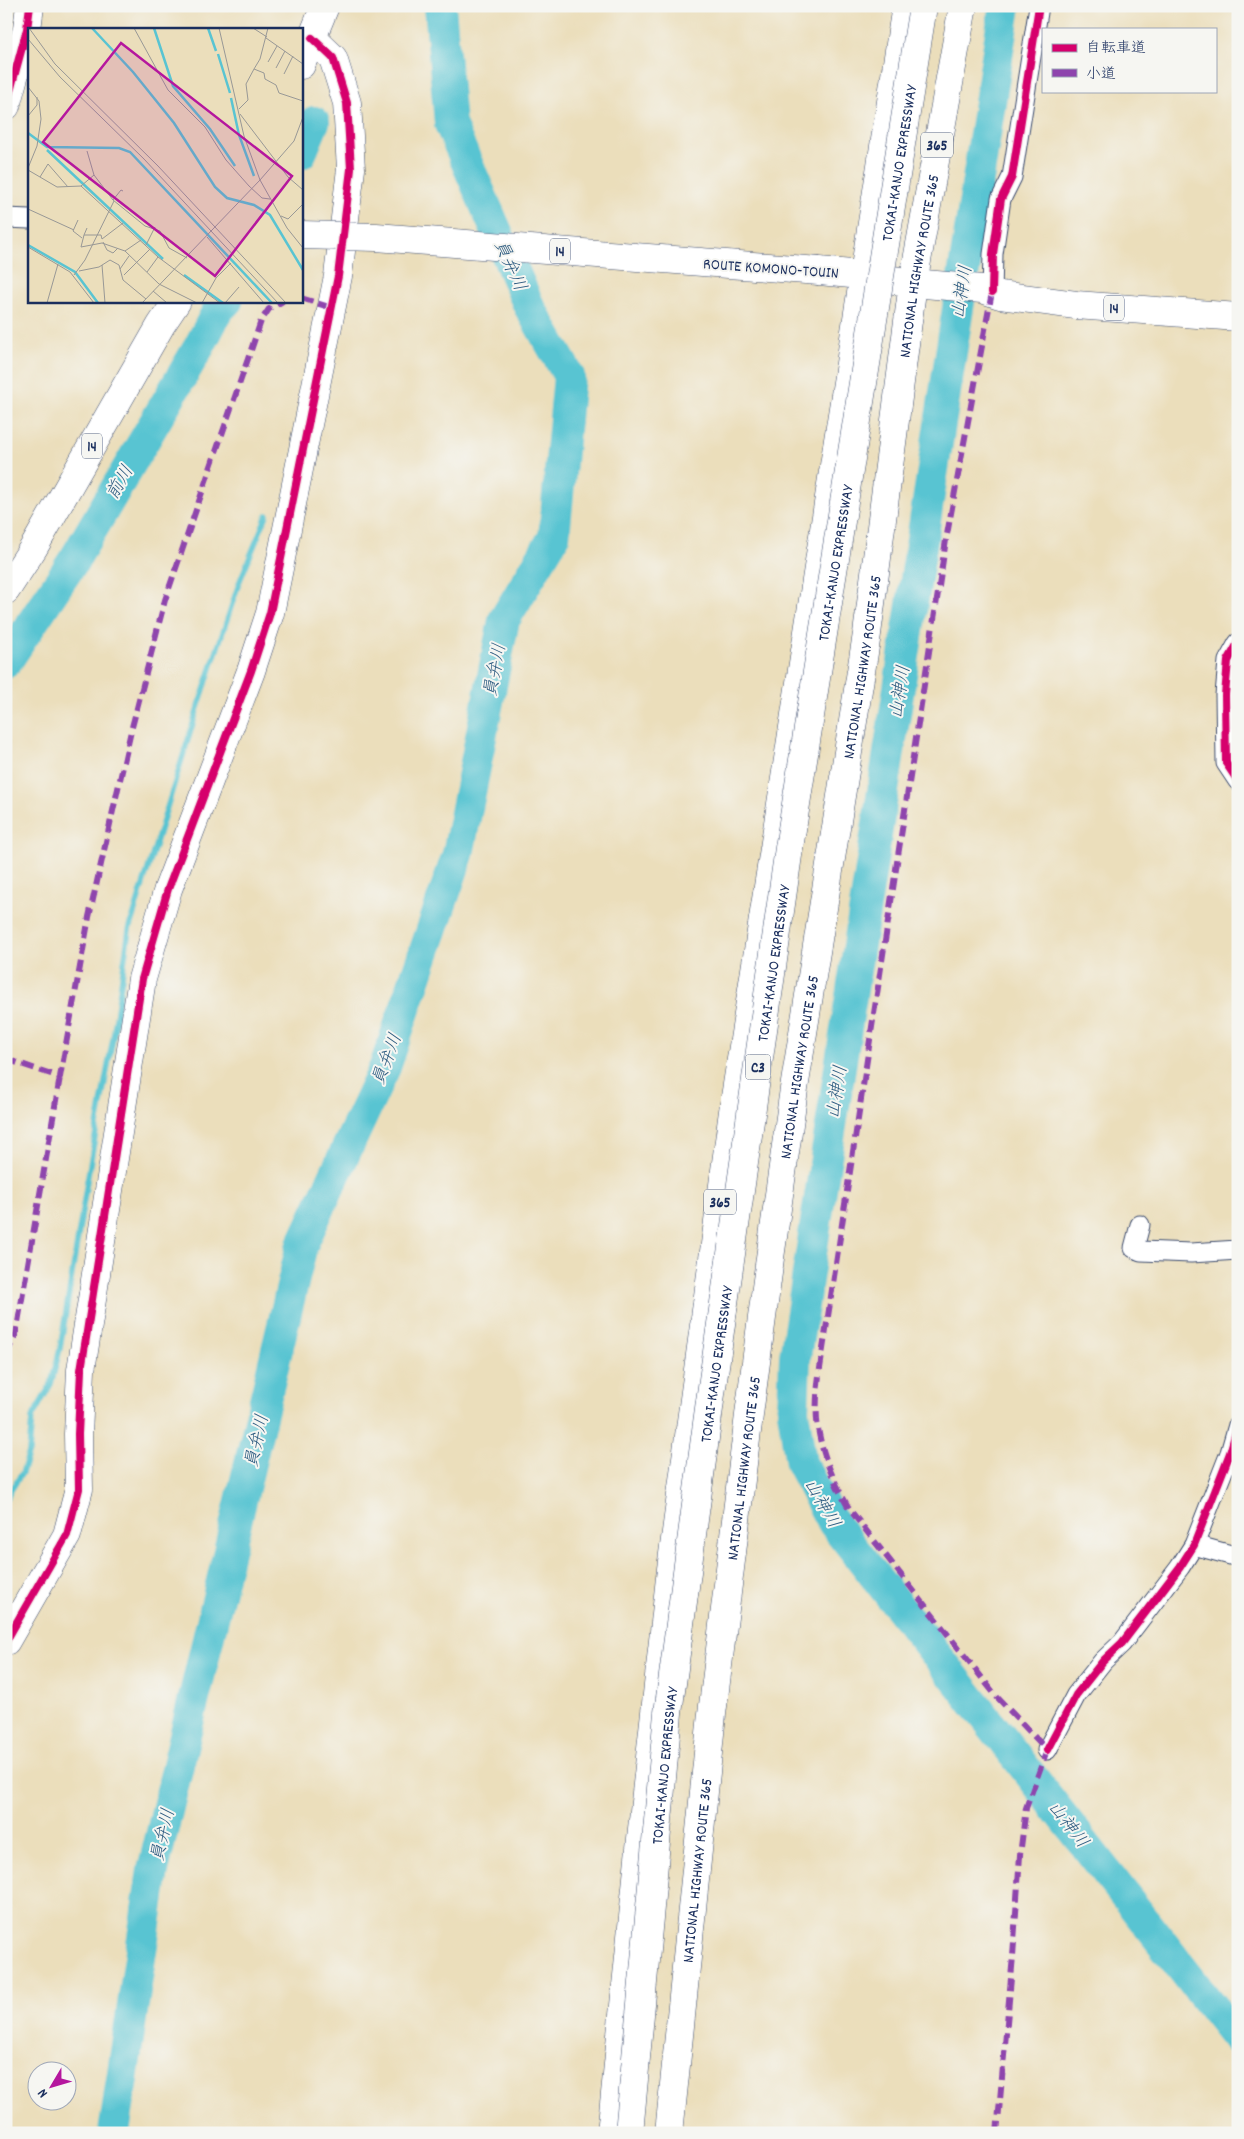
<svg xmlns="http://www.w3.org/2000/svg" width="1244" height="2139" viewBox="0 0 1244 2139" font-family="Dekko,'Klee One',sans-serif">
	<rect width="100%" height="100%" fill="#f6f6f2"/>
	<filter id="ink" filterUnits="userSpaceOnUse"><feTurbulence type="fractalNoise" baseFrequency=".02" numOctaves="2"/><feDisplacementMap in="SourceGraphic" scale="10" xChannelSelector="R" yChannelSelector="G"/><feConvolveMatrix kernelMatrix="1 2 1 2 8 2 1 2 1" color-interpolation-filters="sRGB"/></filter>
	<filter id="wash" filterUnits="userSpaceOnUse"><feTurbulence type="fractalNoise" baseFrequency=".0096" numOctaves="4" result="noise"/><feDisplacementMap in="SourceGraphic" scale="20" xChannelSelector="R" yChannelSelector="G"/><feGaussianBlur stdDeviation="1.12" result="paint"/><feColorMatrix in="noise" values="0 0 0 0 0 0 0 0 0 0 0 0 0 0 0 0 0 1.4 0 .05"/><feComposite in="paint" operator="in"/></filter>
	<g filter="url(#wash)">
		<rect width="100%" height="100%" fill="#ebdebb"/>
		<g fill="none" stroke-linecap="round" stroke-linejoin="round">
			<polyline stroke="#59c4d2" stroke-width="5.5" points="6,1498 22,1473 29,1452 32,1418 51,1384 60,1349 87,1181 113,1038 129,930 196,714 239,583 267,515"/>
			<g stroke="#59c4d2" stroke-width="32">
				<polyline points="1005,6 795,1357 793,1411 801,1463 831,1520 1238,2040"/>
				<polyline points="301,153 314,122"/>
				<polyline points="6,662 74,560 200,345 218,310 227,301"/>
				<polyline points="114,2133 153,1870 302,1245 385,1067 458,854 504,620 554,537 569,376 529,306 450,124 440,6"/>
			</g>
		</g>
	</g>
	<g filter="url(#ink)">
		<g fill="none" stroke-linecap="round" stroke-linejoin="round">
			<g stroke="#3a496c" stroke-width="21">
				<g id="street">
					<polyline points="6,218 29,219"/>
					<polyline points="992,292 993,254 1001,199 1012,177 1039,6"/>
					<polyline points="1238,643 1228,661 1225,695 1226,763 1238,781"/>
					<polyline points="1140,1225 1134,1248 1141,1251 1191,1253 1238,1250"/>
					<polyline points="1194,1545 1238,1557"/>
					<polyline points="1047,1750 1076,1695 1103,1661 1122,1643 1180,1567 1194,1545 1230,1453 1238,1425"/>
				</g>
			</g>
			<g stroke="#3a496c" stroke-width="29">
				<g id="secondary">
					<polyline points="301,65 325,6"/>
					<polyline points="6,106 27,29 30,6"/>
					<polyline points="6,1641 67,1535 79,1489 78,1434 81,1370 142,979 168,889 251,671 270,613 338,276 351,169 347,103 333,58 312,38"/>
				</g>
			</g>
			<g stroke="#3a496c" stroke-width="29">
				<g id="primary">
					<polyline points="819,271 862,275 913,283 982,289 1000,295 1076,305 1238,317"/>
					<polyline points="6,590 34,547 161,325 177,301"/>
				</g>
			</g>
			<g stroke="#3a496c" stroke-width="29">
				<g id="highway">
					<polyline points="611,2133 642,1829 671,1569 734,1104 906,6"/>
					<path id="s1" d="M669,2133L712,1714L750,1407L770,1258L794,1089L867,634L913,283L963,6"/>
				</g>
			</g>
			<use href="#street" stroke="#fff" stroke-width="19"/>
			<use href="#secondary" stroke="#fff" stroke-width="28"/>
			<use href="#primary" stroke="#fff" stroke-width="28"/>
			<use href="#highway" stroke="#fff" stroke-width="28"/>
			<g stroke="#3a496c" stroke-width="29" stroke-linecap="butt">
				<polyline id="primary-bridge" points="301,235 376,237 819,271"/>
			</g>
			<g stroke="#3a496c" stroke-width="29" stroke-linecap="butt">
				<g id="highway-bridge">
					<path id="s2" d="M629,2133L668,1713L710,1401L789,848L923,6"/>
				</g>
			</g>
			<use href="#primary-bridge" stroke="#fff" stroke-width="28"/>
			<use href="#highway-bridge" stroke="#fff" stroke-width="28"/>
			<g stroke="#8e44ad" stroke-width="6" stroke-dasharray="12 6" stroke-linecap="butt">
				<path d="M992,292L946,540L825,1336C821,1363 815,1392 817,1420C820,1451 834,1483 850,1510L997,1697L1047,1750L1026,1808L1020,1855L1013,1956L997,2133"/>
				<polyline points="301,298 332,308"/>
				<polyline points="6,1059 60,1077 89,917 131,731 165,600 261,321 269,309 283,301"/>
				<polyline points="6,1355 16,1334 60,1077"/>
			</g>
			<g stroke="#f6f6f2" stroke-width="11">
				<g id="cycleway">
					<polyline points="6,106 27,29 30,6"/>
					<polyline points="992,292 993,254 1001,199 1012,177 1039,6"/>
					<polyline points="1238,643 1228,661 1225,695 1226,763 1238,781"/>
					<polyline points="6,1641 67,1535 79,1489 78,1434 81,1370 142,979 168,889 251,671 270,613 338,276 351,169 347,103 333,58 312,38"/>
					<polyline points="1047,1750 1076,1695 1103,1661 1122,1643 1180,1567 1194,1545 1230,1453 1238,1425"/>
				</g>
			</g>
			<use href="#cycleway" stroke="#d6006c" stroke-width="8"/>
		</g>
	</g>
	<g text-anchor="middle" stroke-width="4" stroke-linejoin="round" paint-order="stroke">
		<g fill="#f6f6f2" stroke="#5d6b8a" stroke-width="1">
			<rect x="921" y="132.5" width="32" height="25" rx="4"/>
			<rect x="550" y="238.5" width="20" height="25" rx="4"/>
			<rect x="1104" y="295.5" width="20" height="25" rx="4"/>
			<rect x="82" y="433.5" width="20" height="25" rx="4"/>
			<rect x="745.5" y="1054.5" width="25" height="25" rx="4"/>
			<rect x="704" y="1189.5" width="32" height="25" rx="4"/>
		</g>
		<g font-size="15" font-weight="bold" fill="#1b2f5e">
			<text x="937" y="150">365</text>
			<text x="560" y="256">14</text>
			<text x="1114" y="313">14</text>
			<text x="92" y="451">14</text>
			<text x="758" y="1072">C3</text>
			<text x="720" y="1207">365</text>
		</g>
		<g font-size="16" fill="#1b2f5e" stroke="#f6f6f2">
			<text dy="6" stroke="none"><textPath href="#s2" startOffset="1989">TOKAI-KANJO EXPRESSWAY</textPath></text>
			<text dy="6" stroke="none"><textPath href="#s1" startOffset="1884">NATIONAL HIGHWAY ROUTE 365</textPath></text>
			<text transform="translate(771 267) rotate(4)" y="6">ROUTE KOMONO-TOUIN</text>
			<text dy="6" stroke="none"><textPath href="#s2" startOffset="1584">TOKAI-KANJO EXPRESSWAY</textPath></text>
			<text dy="6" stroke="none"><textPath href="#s1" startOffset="1479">NATIONAL HIGHWAY ROUTE 365</textPath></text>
			<text dy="6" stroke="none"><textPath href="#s2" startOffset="1179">TOKAI-KANJO EXPRESSWAY</textPath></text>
			<text dy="6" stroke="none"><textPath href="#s1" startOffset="1074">NATIONAL HIGHWAY ROUTE 365</textPath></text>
			<text dy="6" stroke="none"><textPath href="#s2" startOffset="774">TOKAI-KANJO EXPRESSWAY</textPath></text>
			<text dy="6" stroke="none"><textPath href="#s1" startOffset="669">NATIONAL HIGHWAY ROUTE 365</textPath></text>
			<text dy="6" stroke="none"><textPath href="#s2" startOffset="369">TOKAI-KANJO EXPRESSWAY</textPath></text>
			<text dy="6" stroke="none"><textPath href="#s1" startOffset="264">NATIONAL HIGHWAY ROUTE 365</textPath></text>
		</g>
		<g font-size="18" font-style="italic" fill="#2e5c81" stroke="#f6f6f2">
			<text transform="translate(511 265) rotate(66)" y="6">員弁川</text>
			<text transform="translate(961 292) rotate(-81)" y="6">山神川</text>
			<text transform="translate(119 482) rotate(-60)" y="6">前川</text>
			<text transform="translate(494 670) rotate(-79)" y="6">員弁川</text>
			<text transform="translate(899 692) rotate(-81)" y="6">山神川</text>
			<text transform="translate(386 1059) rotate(-69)" y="6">員弁川</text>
			<text transform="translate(836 1092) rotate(-81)" y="6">山神川</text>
			<text transform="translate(256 1441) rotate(-77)" y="6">員弁川</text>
			<text transform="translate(823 1503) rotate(60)" y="6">山神川</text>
			<text transform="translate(1069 1824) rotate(52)" y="6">山神川</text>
			<text transform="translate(162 1835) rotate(-77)" y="6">員弁川</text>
		</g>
	</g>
	<g transform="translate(28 28)">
		<rect width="275" height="275" fill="#ebdebb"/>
		<path fill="none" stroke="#59c4d2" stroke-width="2.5" d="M64,0L105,44L146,95L187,159L199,170L226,177L242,187L275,242M126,0L145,58L182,101L207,138M180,0L188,23M190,26L202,65M203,70L211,107L226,148M0,105L19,119L91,120L102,124L244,275M19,122L135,231M0,217L47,244L70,275M156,247L195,275"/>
		<path fill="none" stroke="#989896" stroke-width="1" d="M1,0L27,36L130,138L258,275M106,0L140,62L177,99L198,132L221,158L234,170L242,171M225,0L239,9M240,0L232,31L226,41L236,45L237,51L248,57L251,65L275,73M238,10L275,36M0,11L32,49L116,131L250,275M240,34L249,18M248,40L257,23M256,46L265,28M0,59L11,73L13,91L9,118L0,140M211,81L220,72L218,56L226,41M212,86L260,149L275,162M0,88L9,77V69M275,89L266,113L232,152L259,200L275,220M59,123L66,147L85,172L117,198L132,203L141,220L159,230M0,142L29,159L53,158L130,229L192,275M12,149L20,136L40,159M53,158L66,147M85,172L93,162L95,163M0,181L46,202M253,188L260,191L275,176M50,192L45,203L54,210M59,200L56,207H73L74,211L95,195M56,207L53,219L74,215L97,223L113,212M179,209L236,275M75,214L79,222L85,225L90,220M118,217L127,199M0,219L42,244L66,275M97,223L131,256M74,237L77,275M92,241L101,228M51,243L71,239L82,232L91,237L95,252L118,271M119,244L130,229M46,247L57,232L86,173M96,247L122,221M131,256L169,275M125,263L139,275M19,275L30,236M114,275L232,152L216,108L191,0M174,275L188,250L203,235M197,275L211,259"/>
		<path fill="#b5179e" fill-opacity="0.15" stroke="#b5179e" stroke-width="2.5" d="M93,15L264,148L187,248L15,114Z"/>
		<rect width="275" height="275" fill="none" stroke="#1b2f5e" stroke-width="2.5"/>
	</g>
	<rect width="1244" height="2139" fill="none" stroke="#f6f6f2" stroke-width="25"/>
	<rect x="1042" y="28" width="175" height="65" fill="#f6f6f2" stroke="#9ea6b7"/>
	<rect x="1052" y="44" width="25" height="8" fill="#d6006c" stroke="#9ea6b7"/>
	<text x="1086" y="52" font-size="15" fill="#1b2f5e">自転車道</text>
	<rect x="1052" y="69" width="25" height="8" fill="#8e44ad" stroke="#9ea6b7"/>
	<text x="1086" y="78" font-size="15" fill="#1b2f5e">小道</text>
	<g transform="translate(52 2086) rotate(232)"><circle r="24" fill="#f6f6f2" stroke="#9ea6b7"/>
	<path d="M0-4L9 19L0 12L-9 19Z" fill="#b5179e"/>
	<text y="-8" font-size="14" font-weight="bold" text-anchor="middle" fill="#1b2f5e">N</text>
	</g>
</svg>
